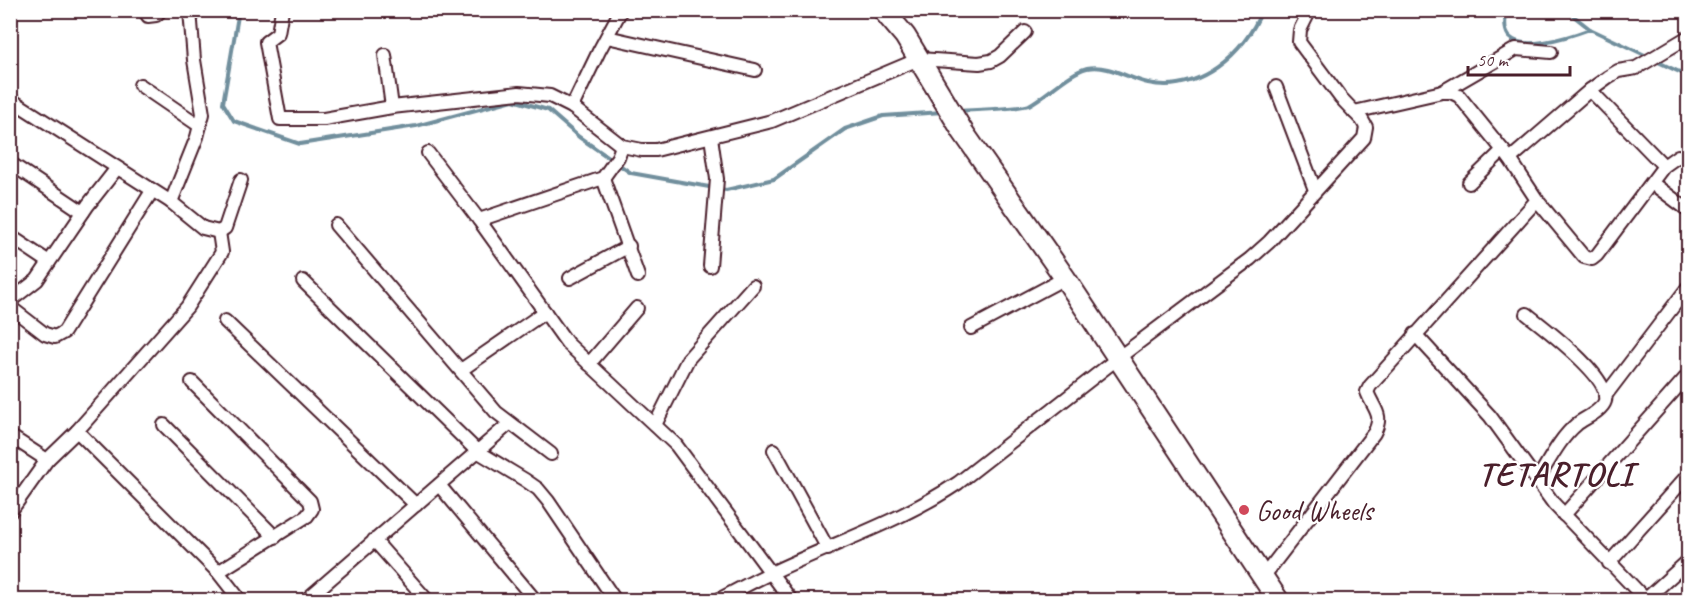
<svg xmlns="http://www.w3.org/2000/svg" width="1699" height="611" viewBox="0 0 1699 611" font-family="Caveat,sans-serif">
	<rect width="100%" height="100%" fill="#fff"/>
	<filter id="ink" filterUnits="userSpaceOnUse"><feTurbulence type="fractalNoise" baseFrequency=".0167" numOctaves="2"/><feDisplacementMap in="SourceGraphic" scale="12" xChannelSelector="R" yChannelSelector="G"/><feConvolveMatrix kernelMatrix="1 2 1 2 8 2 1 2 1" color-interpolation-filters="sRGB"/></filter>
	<g filter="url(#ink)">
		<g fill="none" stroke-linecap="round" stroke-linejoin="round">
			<g stroke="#718f9d" stroke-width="4">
				<polyline points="239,10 223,103 234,121 300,144 416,126 513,100 548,110 579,137 631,173 726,190 774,179 845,129 883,116 943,112"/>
				<path d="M1506,10C1506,16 1504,24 1506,30C1512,57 1574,35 1590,29"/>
				<polyline points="1566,10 1590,29 1649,57"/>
				<polyline points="1656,61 1688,76"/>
				<path d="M956,111C970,110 1019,109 1029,105C1046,96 1070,72 1087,68C1109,64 1127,78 1148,83C1198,94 1245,54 1262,10"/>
			</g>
			<g stroke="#4a1f2b" stroke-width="16">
				<g id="minor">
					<polyline points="144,10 148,16 156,15 161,10"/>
					<polyline points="282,10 278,33 266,42 280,119 324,119 392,107 519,93 550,96 572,107 622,146 642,150 656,150 772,121 919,59 979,63 991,61 1000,56 1025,32"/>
					<polyline points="607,37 755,70"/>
					<polyline points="385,55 392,107"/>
					<polyline points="140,85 200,126"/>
					<polyline points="1276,87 1315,190"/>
					<polyline points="1590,90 1664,166"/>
					<polyline points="1442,92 1516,49 1551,52"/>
					<polyline points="10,99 171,202 203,228 219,232"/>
					<polyline points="572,107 599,51 621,10"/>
					<polyline points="428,153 479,220 567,343 676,445 791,600"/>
					<polyline points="1510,159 1590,90 1608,77 1618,71 1636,68 1688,37"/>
					<polyline points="10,163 83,212"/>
					<polyline points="603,178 638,276"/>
					<polyline points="1469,183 1503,150"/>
					<polyline points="1652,183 1688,210"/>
					<polyline points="1537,200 1584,257 1592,259 1597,255 1664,166 1678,156 1688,161"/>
					<polyline points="171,202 197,137 203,114 194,60 190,10"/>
					<polyline points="479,220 603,178 618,157 622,146"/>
					<polyline points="336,225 496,412 551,454"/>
					<polyline points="219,232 225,228 241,180"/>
					<polyline points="10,236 49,262"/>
					<polyline points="710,266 717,179 711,137"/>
					<polyline points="570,278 629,246"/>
					<polyline points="303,281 477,451 525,480 538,489 548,501 615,600"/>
					<polyline points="10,301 37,280 88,205 117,168"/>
					<polyline points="10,307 45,334 55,337 64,332 152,191"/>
					<path d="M1527,314C1543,327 1612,378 1605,401C1602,411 1585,418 1577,424C1560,438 1549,461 1537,480"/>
					<polyline points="225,321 416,505"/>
					<polyline points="971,328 1065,278"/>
					<polyline points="1415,334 1490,416 1554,504 1646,600"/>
					<polyline points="589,364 637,308"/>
					<polyline points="461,370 545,312"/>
					<polyline points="192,382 310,501 312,509 307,516 218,572"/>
					<polyline points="1605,396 1688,287"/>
					<polyline points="164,425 275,537"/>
					<polyline points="655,425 688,359 753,286"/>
					<polyline points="77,431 218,572 240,600"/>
					<polyline points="10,436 47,460 77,431 187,307 222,252 219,232"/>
					<polyline points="774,450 828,549"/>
					<polyline points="439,485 535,600"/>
					<polyline points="10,512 47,460"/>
					<polyline points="1564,515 1688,375"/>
					<polyline points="374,540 427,600"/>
					<polyline points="1609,563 1688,475"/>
					<path d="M1263,577L1374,433C1384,414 1374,410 1367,392L1370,386L1537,200L1510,159L1459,96L1451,92H1442L1354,112"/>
					<polyline points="306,600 509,424"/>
					<path d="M718,600C736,591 753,581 771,573C834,543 900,522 958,483L1118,358L1250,259L1269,242L1364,138L1366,127L1362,120L1340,97L1299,42L1300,30L1310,10"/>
					<polyline points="1645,600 1688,561"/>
				</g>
			</g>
			<g stroke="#4a1f2b" stroke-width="24">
				<polyline id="primary" points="883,10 905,36 963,132 1065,278 1278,600"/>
			</g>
			<use href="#minor" stroke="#fff" stroke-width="12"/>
			<use href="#primary" stroke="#fff" stroke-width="20"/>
		</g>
	</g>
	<circle fill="#d1495b" stroke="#fff" stroke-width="2" cx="1244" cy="510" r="6"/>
	<g text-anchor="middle" stroke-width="4.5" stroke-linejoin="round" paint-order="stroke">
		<g font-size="28" fill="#4a1f2b" stroke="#fff" text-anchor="start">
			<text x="1256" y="520">Good Wheels</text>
		</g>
		<g font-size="34" font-weight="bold" letter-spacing="1.5" fill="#4a1f2b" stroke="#fff">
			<text x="1556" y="485">TETARTOLI</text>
		</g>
	</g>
	<rect width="1699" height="611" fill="none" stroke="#fff" stroke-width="36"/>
	<rect x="18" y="18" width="1663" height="575" fill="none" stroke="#4a1f2b" stroke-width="2" filter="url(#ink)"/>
	<path d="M1468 66v9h102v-9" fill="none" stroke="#4a1f2b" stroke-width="3"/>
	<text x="1477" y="66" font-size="18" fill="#4a1f2b" stroke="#ffffff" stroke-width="4.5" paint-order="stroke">50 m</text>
</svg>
